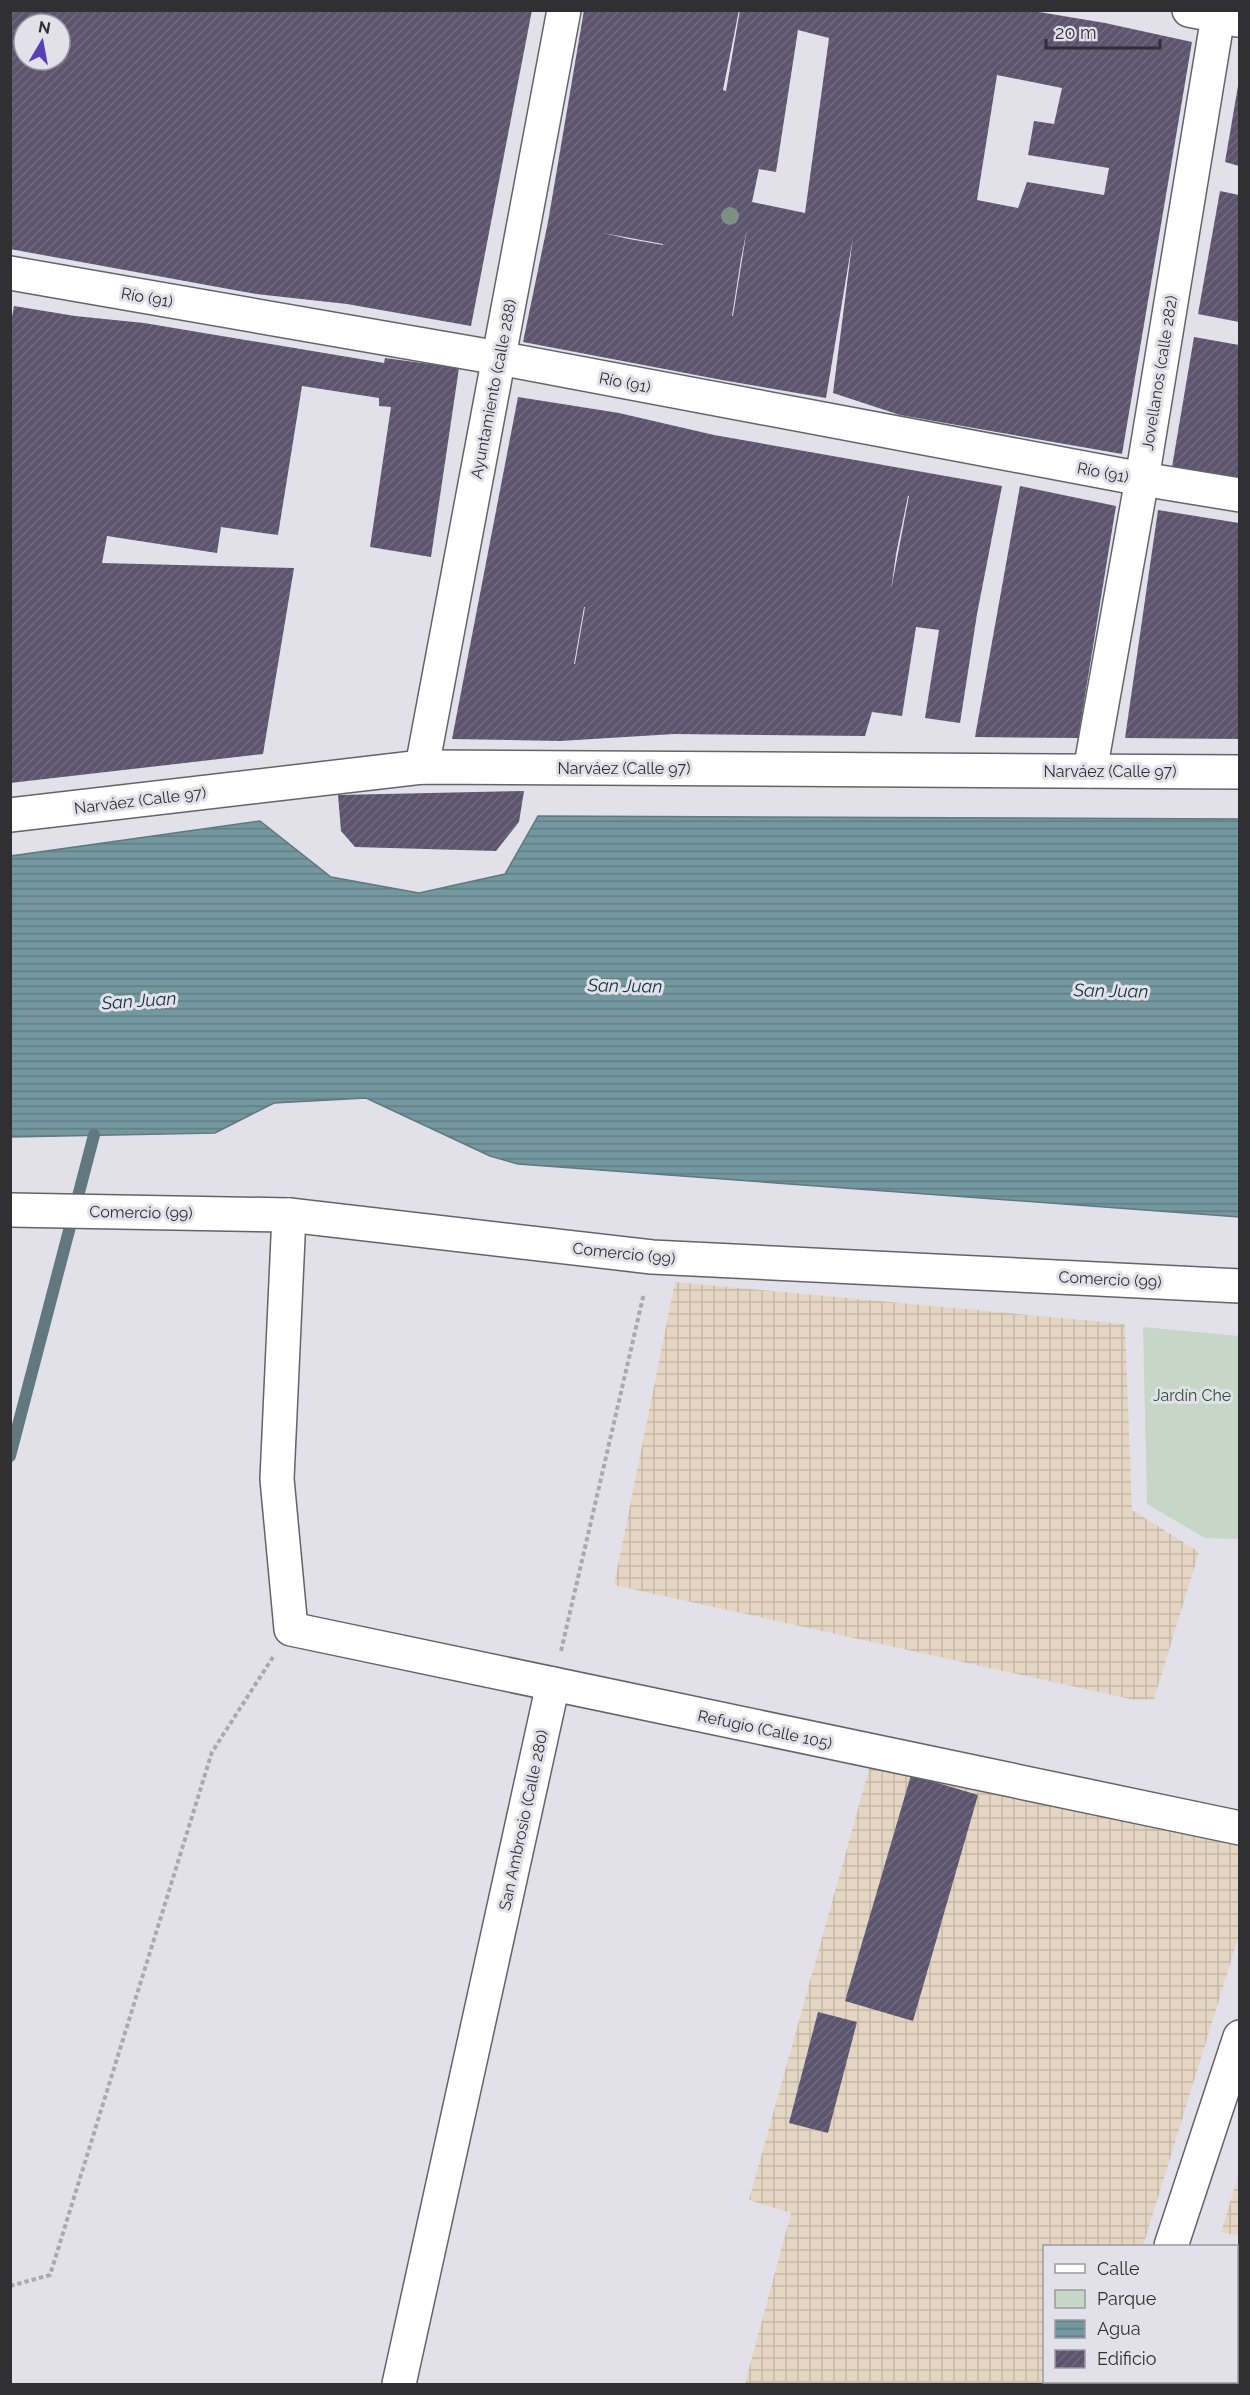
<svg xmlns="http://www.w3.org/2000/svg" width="1250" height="2395" viewBox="0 0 1250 2395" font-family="Raleway,sans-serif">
	<defs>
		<pattern id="industrial-grid" width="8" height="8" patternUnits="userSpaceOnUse" patternTransform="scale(1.5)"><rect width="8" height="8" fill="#e4d6c3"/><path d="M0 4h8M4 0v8" fill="none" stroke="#c4b8a8"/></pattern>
		<pattern id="water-rules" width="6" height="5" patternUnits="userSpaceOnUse" patternTransform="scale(1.5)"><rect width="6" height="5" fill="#74989f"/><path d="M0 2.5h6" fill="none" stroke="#607c82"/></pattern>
		<pattern id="building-hatch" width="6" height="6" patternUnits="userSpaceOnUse" patternTransform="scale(1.5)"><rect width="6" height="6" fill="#5b556e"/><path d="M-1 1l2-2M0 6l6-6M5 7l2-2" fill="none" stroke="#6f6b7f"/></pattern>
	</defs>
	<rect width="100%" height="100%" fill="#e2e1ea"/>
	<g fill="url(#industrial-grid)">
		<polygon points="675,1282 1125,1324 1132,1510 1199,1552 1154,1699 1135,1700 614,1585"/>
		<polygon points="871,1762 1239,1844 1239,1935 1143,2246 1044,2246 1044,2382 1101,2382 1100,2384 745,2384 791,2213 749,2200"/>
		<polygon points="1239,2173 1240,2236 1239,2236 1221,2232"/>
		<polygon points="1237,2289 1239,2289 1239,2384 1163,2384 1164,2382 1236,2382"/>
	</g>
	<polygon fill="#c6d6c7" points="1143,1327 1239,1336 1239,1539 1205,1538 1147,1504"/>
	<polygon fill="url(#water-rules)" stroke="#60787e" stroke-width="1.5" points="538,816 1239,819 1239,1217 518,1164 490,1156 366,1098 274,1103 215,1133 11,1137 11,856 260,821 331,877 419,893 505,874"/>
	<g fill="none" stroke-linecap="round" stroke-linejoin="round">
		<polyline stroke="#60787e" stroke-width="12" points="10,1456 94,1135"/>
	</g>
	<g fill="url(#building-hatch)" fill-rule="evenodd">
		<path d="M10,10H532L471,326L347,304L256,294L10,249ZM24,24H60V60H24Z"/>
		<path d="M584,10H739L723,90L726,91L740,10H1027L1105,23L1192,42L1122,454L900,415L833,393L853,237L826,398L722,380L523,342L548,222ZM798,30L829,38L805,213L752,202L759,169L776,172ZM997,75L1062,88L1054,124L1034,121L1028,155L1109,168L1104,195L1027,182L1018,208L977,200ZM747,229L733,316H732L741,259ZM603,233L663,244V245L629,239Z"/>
		<polygon points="1238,86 1239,86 1239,166 1225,162"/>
		<polygon points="1220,191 1239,195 1239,322 1198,314"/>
		<polygon points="14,306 75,316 144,323 384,363 385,358 459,368 431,557 370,547 391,407 379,406 379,398 302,386 278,535 221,527 217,553 107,536 102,563 294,568 263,754 10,783 10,328"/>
		<polygon points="1194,337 1239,345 1239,480 1172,467"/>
		<path d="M518,397L619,413L714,435L1002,486L977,614L960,723L925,718L939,630L916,627L902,716L872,712L865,736L674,734L560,741L452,739ZM908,496H909L891,590L896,554ZM584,607H585L575,664H574Z"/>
		<polygon points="1020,486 1116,506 1078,738 975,737"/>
		<polygon points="1158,510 1239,523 1239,739 1125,738"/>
		<polygon points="524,791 519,822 496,851 355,847 341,831 338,795"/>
		<polygon points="911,1775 978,1795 913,2021 845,2001"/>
		<polygon points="818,2012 857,2022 828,2133 789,2123"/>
	</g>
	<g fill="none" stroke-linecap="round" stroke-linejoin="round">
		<g stroke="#63636a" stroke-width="36">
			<g id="minor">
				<polyline points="1189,10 1238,20"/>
				<polyline points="10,273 499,358 1142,479 1240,495"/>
				<polyline points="422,767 564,10"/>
				<polyline points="1090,771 1142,479 1219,10"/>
				<polyline points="10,815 422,767 1240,772"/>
				<polyline points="10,1210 289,1215 652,1257 1240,1286"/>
				<polyline points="289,1215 277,1479 291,1629 1240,1828"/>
				<polyline points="1171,2246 1240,2037"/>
				<polyline points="1236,2272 1240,2273"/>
				<polyline points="399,2384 553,1684"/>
				<polyline points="1127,2384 1128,2382"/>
			</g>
		</g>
		<g stroke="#aaa9b0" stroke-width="4" stroke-dasharray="4.5 3" stroke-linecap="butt">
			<polyline points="561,1651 644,1293"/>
			<polyline points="10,2286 50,2275 212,1752 273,1657"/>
		</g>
		<use href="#minor" stroke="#fff" stroke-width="33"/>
	</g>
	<circle fill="#7c9183" cx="730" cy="216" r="9"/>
	<g text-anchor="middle" stroke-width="6" stroke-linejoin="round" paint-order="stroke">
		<g font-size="16" fill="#302f32" stroke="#e2e1ea">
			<text transform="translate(147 297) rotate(10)" y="6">Río (91)</text>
			<text transform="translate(1159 373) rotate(-81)" y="6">Jovellanos (calle 282)</text>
			<text transform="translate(625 382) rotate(11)" y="6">Río (91)</text>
			<text transform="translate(493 389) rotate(-79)" y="6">Ayuntamiento (calle 288)</text>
			<text transform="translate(1103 472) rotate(11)" y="6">Río (91)</text>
			<text x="624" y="774">Narváez (Calle 97)</text>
			<text x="1110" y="777">Narváez (Calle 97)</text>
			<text transform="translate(140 800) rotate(-7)" y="6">Narváez (Calle 97)</text>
			<text transform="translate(141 1212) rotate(1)" y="6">Comercio (99)</text>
			<text transform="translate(624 1253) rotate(6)" y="6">Comercio (99)</text>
			<text transform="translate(1110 1279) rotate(3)" y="6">Comercio (99)</text>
			<text transform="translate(765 1729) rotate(12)" y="6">Refugio (Calle 105)</text>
			<text transform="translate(523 1820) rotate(-78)" y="6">San Ambrosio (Calle 280)</text>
		</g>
		<g font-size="16" fill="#294f2e" stroke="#e2e1ea">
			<text x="1192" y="1401">Jardín Che</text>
		</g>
		<g font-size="18" font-style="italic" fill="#0f343b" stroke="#e2e1ea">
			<text transform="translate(625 986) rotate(1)" y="6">San Juan</text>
			<text transform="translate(1111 991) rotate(1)" y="6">San Juan</text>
			<text transform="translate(139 1001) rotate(-4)" y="6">San Juan</text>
		</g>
	</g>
	<rect width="1250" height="2395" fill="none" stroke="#302f32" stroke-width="24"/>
	<rect x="1043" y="2245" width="195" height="138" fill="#e2e1ea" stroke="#9b9aa0" stroke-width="1.5"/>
	<rect x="1055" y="2264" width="30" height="9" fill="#ffffff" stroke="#9b9aa0" stroke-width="1.5"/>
	<text x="1097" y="2275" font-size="18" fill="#302f32">Calle</text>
	<rect x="1055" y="2290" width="30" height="18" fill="#c6d6c7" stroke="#9b9aa0" stroke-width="1.5"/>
	<text x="1097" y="2305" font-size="18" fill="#302f32">Parque</text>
	<rect x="1055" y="2320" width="30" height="18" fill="url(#water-rules)" stroke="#9b9aa0" stroke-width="1.5"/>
	<text x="1097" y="2335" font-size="18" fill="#302f32">Agua</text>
	<rect x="1055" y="2350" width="30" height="18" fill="url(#building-hatch)" stroke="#9b9aa0" stroke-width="1.5"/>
	<text x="1097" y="2365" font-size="18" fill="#302f32">Edificio</text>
	<g transform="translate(42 42) rotate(10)"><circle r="28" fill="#e2e1ea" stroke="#9b9aa0" stroke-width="1.5"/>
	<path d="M0-4.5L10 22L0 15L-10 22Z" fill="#5640b8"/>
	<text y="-9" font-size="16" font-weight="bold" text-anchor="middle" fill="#302f32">N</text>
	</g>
	<path d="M1046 39v9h114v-9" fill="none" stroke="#302f32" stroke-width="3"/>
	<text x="1055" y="39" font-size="18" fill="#302f32" stroke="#e2e1ea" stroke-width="4.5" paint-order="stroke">20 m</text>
</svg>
